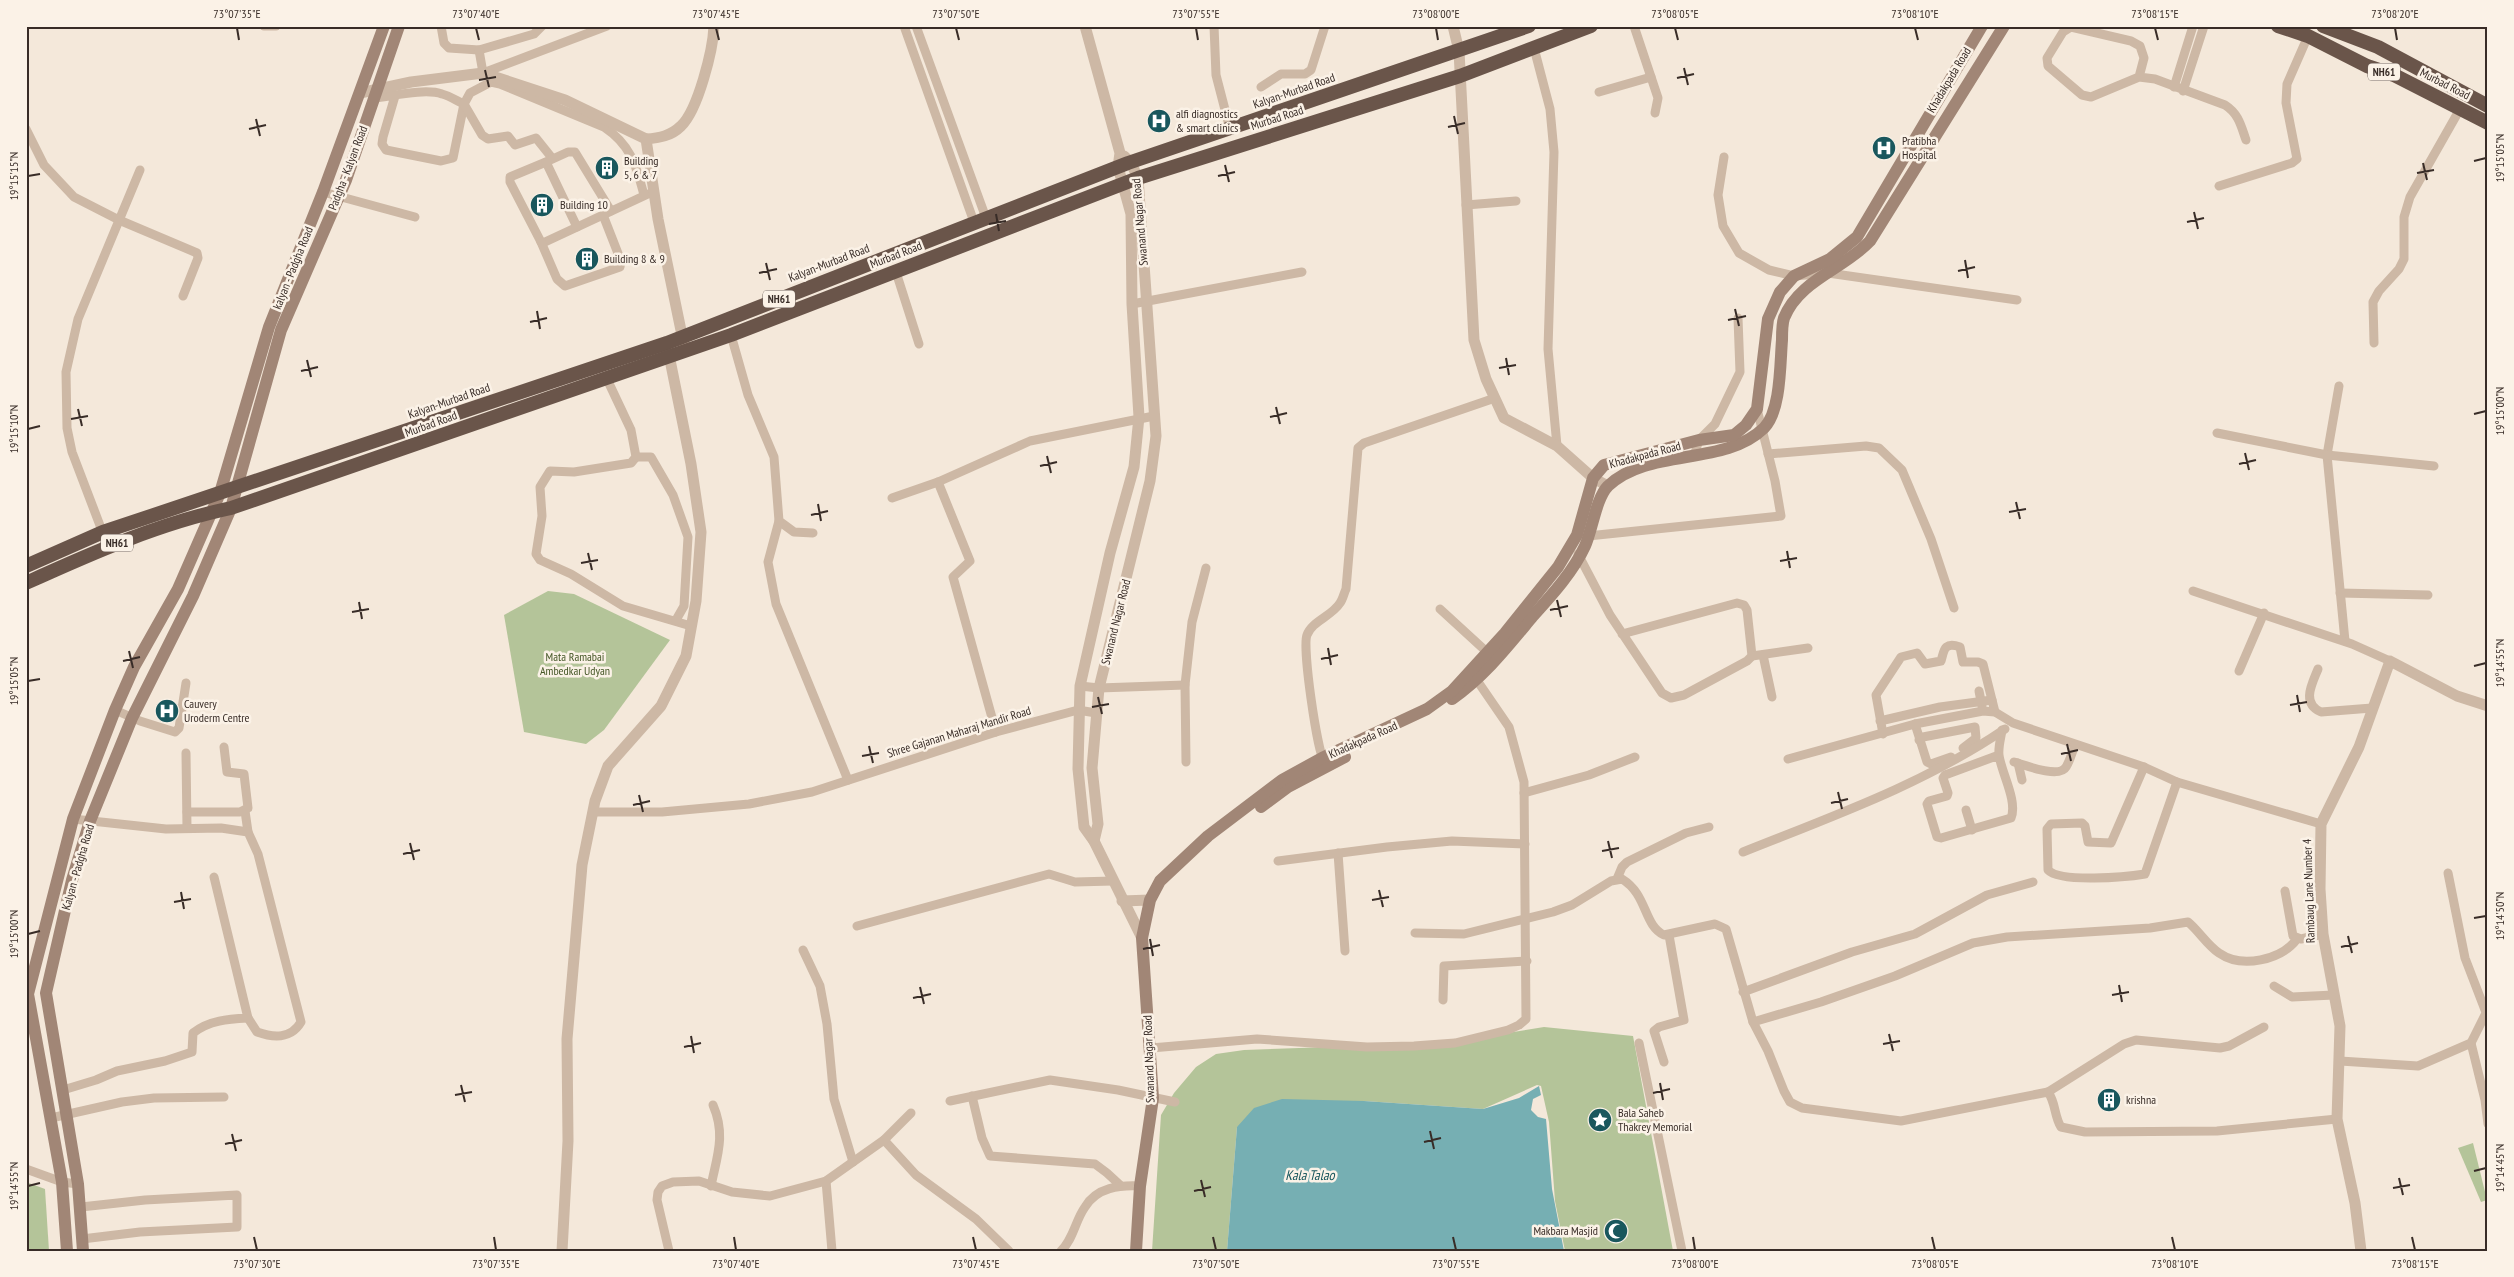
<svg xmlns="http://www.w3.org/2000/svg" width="2514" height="1277" viewBox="0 0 2514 1277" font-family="'PT Sans Narrow',sans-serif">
	<rect width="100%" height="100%" fill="#f4e8da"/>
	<g fill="#b4c499">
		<polygon points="548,591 574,594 670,640 604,730 586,744 524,732 504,615"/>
		<polygon points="1544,1027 1633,1036 1673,1251 1565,1251 1555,1201 1549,1122 1541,1086 1537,1085 1483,1109 1364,1101 1237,1127 1227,1251 1152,1251 1161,1115 1174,1093 1196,1067 1216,1054 1244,1050 1444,1043"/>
		<polygon points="2473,1143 2487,1200 2481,1202 2458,1148"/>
		<polygon points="26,1182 45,1189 49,1251 26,1251"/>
	</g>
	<polygon fill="#76afb3" points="1539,1086 1541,1095 1533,1099 1531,1110 1538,1117 1546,1119 1552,1189 1564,1251 1227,1251 1237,1127 1254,1108 1282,1099 1364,1101 1483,1109 1519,1098"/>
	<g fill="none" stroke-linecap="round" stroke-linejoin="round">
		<g stroke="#cdb8a5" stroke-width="9">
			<polyline points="264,26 276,26"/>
			<polyline points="441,26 444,43 449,48 479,50 534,34 542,26"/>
			<polyline points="904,26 974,222"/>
			<polyline points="916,26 986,218"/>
			<polyline points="1214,26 1216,75 1230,129"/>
			<polyline points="1634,26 1658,98 1655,113"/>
			<polyline points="1534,48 1550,109 1554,152 1548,349 1557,446"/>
			<polyline points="479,50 483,73 607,26"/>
			<path d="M2139,77L2144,58L2140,46L2131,41L2071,27L2063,32L2047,58L2048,66L2082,95L2091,97L2139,77L2155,79L2225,105C2239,114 2241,126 2246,140"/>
			<polyline points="1261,87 1281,74 1305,74 1311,70 1325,26"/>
			<polyline points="2174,87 2193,26"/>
			<polyline points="2183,91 2204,26"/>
			<polyline points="1599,92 1651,77"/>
			<path d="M375,98C392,96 426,88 442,94C450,96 457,101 464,104L453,158L441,161L386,150L382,144L383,137L395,96"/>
			<polyline points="26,129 44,165 74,197 119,220 197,253 198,258 183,296"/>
			<polyline points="1724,157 1718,195 1723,226 1739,253 1769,270 1794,276 1828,273 2017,300"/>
			<path d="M552,158L536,138L515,145L508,136L488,139L482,135L464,104L470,93L491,82L500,84L604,127C631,145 636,165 644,195"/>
			<polyline points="546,162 510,177 510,182 541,242 545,242 648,194"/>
			<polyline points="2219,186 2292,163 2297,159 2286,103 2287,84 2308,36"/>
			<polyline points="323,192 415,217"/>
			<polyline points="1466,205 1516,201"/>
			<polyline points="577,227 546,162 568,152 575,152 611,211"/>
			<polyline points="541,242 557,279 565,286 620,267 621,261 603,215"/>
			<polyline points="896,272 919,344"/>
			<polyline points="1132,304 1302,272"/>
			<polyline points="731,335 748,395 774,457 779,521 794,532 813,533"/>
			<polyline points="2374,343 2373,302 2379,291 2399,269 2404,259 2404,217 2410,197 2460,109"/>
			<polyline points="606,377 631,430 636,457 631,463 574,472 550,471 540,487 542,516 536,554 540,560 571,574 623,606 691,626"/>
			<polyline points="2339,386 2327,455 2345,641"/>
			<polyline points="2217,433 2327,455 2434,466"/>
			<polyline points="1768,454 1866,446 1879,448 1902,470 1931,539 1954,608"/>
			<polyline points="1694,456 1699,440 1715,424 1740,372 1738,318"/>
			<polyline points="636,457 651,457 673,495 688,537 684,606 676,620"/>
			<polyline points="938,482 970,561 953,577 996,732"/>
			<polyline points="892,498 938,482 1030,441 1154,416"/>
			<polyline points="779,521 768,562 776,604 848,780"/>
			<polyline points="104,536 72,452 67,428 66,372 78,319 140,170"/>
			<polyline points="1588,536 1781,516 1775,481 1757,409"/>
			<polyline points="1578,554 1610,615 1662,693 1671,698 1684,695 1747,661 1752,656 1747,610 1744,605 1737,603 1622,634"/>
			<polyline points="2193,591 2352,644 2390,661"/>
			<polyline points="2340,593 2428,595"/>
			<polyline points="1440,609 1488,653"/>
			<polyline points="1763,655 1772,697"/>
			<polyline points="1752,656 1808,648"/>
			<path d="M2318,669C2312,684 2301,703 2321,712L2372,708"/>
			<polyline points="2239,671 2264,613"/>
			<polyline points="1080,686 1099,688 1185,685"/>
			<polyline points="1979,691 1982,706"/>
			<polyline points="115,710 140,721 175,732 179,728 186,683"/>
			<polyline points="1880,721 1940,707 1992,700"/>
			<polyline points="1915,724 1927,762 1931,764 1951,757"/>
			<path d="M1883,734L1876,695L1901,657L1917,653L1925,664L1941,661C1944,652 1943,641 1960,647L1963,662H1978L1983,664L1995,712"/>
			<polyline points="1919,740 1923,737 1975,727 1976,738 1963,748"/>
			<polyline points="186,753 187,828"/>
			<path d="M1999,755L1945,775L1943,778L1948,793L1947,796L1929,801L1927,804L1937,837L1941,838L2011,818C2018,801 2001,772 1999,755C1998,747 2001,738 2002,730"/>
			<polyline points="1788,759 1915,724 1983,711 1995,712 2013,723 2144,767 2177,782 2321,824"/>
			<path d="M1324,761C1317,750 1302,647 1307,635C1312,621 1332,616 1340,603C1343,599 1344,593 1346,589L1358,448L1364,443L1495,398"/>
			<polyline points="1186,762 1185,685 1192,622 1206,568"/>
			<path d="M2014,762C2025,765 2059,779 2066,767C2070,761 2072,752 2075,745"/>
			<polyline points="2018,763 2022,780"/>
			<path d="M2144,767L2111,843L2088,842L2085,826L2082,823L2051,824L2047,829L2048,870C2060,883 2127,877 2145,874L2177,782"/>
			<polyline points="1524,793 1589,775 1635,757"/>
			<polyline points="1966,810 1972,830"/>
			<polyline points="245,811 248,832"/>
			<polyline points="187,812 240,812 248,808 244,774 227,772 224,747"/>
			<polyline points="593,812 662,812 749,804 812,792 996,732 1078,710 1096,713"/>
			<path d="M73,819L166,829L221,828L248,832L258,854L301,1022C291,1039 274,1038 257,1032L248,1018"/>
			<path d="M1743,852C1833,816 1924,784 2005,729"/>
			<polyline points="1338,853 1345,951"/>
			<polyline points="1278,861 1387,847 1452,841 1525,844"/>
			<polyline points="2448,873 2465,958 2485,1010"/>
			<polyline points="1617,879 1622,867 1627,862 1686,833 1709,827"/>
			<polyline points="2285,891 2293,936 2301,939 2323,934"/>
			<polyline points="857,926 1049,874 1075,882 1113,881"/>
			<path d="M1415,933L1464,934L1553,912L1572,905L1611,881L1622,879C1648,895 1643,925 1664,935L1715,924L1726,929L1753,1022L1768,1051L1784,1091L1790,1102L1802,1108L1901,1121L2048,1092C2056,1103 2054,1116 2061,1127L2085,1132L2217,1131L2337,1119"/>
			<polyline points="803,950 820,986 827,1024 834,1099 853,1162"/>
			<polyline points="2274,986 2292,997 2334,995"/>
			<polyline points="1743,992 1852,952 1915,934 1987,895 2033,882"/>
			<polyline points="1443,1000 1444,966 1527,961"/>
			<path d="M1753,1022L1821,1002L1895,976L1973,943L2007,937L2150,928L2188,922C2199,931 2207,945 2219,953C2242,969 2281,960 2297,939"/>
			<polyline points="1639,1043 1682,1251"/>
			<polyline points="2471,1043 2485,1100 2488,1124"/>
			<polyline points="1151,1048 1257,1039 1367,1047 1414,1046 1455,1043 1508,1030 1519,1025 1526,1019 1524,782 1509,727 1474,676"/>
			<polyline points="2340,1061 2418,1066 2471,1043 2488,1009"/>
			<polyline points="1664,1062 1654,1031 1659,1027 1684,1020 1669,935"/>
			<path d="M63,1090L96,1080L117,1071L165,1061L192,1052L193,1033C209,1020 229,1019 248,1018L214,877"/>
			<polyline points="2048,1092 2124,1044 2136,1040 2220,1048 2229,1046 2264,1027"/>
			<polyline points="972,1096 982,1138 990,1156 1095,1164 1107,1173 1120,1185"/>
			<polyline points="950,1101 1050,1080 1118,1090 1175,1102"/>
			<polyline points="51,1118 122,1102 154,1098 224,1097"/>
			<polyline points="884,1140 916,1175 976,1219 1009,1251"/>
			<polyline points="26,1169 62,1182 78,1184"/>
			<polyline points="826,1181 832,1251"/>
			<path d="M711,1186C717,1156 726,1135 713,1105"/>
			<polyline points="81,1207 145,1200 237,1195 237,1227 140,1232 82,1239"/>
			<polyline points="669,1251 657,1200 658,1192 662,1186 673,1182 699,1181 732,1192 770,1196 826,1181 884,1140 911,1113"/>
			<path d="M1061,1251C1074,1238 1075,1221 1085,1207C1097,1187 1120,1185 1140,1186"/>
		</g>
		<g stroke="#cdb8a5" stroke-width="11">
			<polyline points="1085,26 1120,153 1118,167 1131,214 1132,304 1139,417 1134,467 1110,553 1080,686 1078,769 1084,827 1094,841 1142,938"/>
			<polyline points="1453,26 1459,51 1474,340 1486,379 1504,418 1557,446 1593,478 1608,486"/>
			<polyline points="360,93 411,82 483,73 565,100 646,139 658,219 684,345"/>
			<path d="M646,139C659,138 671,136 681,126C698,110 713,50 714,26"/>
			<polyline points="1094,841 1098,824 1092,768 1099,688 1150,481 1156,436 1138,178 1131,163 1124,156"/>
			<polyline points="1122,901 1150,900"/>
			<polyline points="562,1251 568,1141 567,1039 582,865 595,801 608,766 661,706 686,656 696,601 701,532 691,464 668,350"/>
			<polyline points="2361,1251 2355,1203 2337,1119 2340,1026 2323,934 2320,889 2321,824 2359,747 2390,661 2457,696 2488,706"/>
		</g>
		<g stroke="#a18676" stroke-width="12">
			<path d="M1452,699C1485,676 1508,646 1533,616C1552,595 1573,572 1585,546C1592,531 1596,498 1608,486C1649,447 1724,467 1764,428C1781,411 1780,364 1782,340C1782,334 1782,324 1784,318C1799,280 1844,269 1870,241L2004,26"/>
			<polyline points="1261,807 1288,787 1345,757"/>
			<polyline points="67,1251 62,1182 28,994 73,819 115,710 134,667 178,589 220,493 269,327 323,192 384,26"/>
			<polyline points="83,1251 78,1184 46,993 72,880 90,821 132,718 193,596 231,508 281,330 346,180 399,26"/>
			<polyline points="1136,1251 1140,1186 1153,1098 1142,938 1150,900 1160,881 1208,836 1282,780 1322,758 1427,709 1452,691 1505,633 1558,567 1577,535 1593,478 1604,465 1699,440 1734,435 1746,425 1757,409 1768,319 1780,292 1794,276 1830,259 1857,237 1982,26"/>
		</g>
		<g stroke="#6a554a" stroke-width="14">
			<polyline points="2278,26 2308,36 2367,66 2394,75 2488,123"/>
			<polyline points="2323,26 2378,47 2488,106"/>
			<polyline points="26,566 103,532 667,343 1128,163 1529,26"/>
			<path d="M26,583C92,553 160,523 231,508L731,335L1138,178L1460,76L1591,26"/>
		</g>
	</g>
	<path fill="none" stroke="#382c27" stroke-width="2" d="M237,28L239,40M476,28L479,40M716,28L719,40M956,28L959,40M1196,28L1198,40M1436,28L1438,40M1675,28L1678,40M1915,28L1918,40M2155,28L2158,40M2395,28L2397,40M1684,68L1688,85M485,70L489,87M1677,78L1694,74M479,80L496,77M1454,116L1458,134M256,119L260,136M1448,127L1465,123M249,129L266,125M2474,161L2486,158M2423,163L2427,180M1225,165L1229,182M2417,173L2434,170M28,176L40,174M1218,176L1235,172M2194,212L2198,229M996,214L999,231M2187,222L2204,218M989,224L1006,221M1965,260L1968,278M766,263L770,280M1958,271L1975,267M759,273L777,269M1735,309L1739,326M537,311L540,329M1728,320L1746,316M530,322L547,318M1506,358L1509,375M307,360L311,377M1499,368L1516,365M301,371L318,367M1276,407L1280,424M78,409L82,426M2474,414L2486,411M1270,417L1287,413M71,419L88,416M28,429L40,426M2245,453L2249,470M1047,456L1051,473M2239,464L2256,460M1040,466L1057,462M2016,502L2020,519M818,504L821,521M2009,512L2026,509M811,515L828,511M1787,551L1790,568M588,553L592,570M1780,561L1797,558M581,563L598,560M1557,600L1561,617M359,602L362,619M1550,610L1568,606M352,612L369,609M1328,648L1331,665M129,651L133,668M1321,659L1338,655M123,661L140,657M2474,666L2486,663M28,681L40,679M2297,695L2300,712M1098,697L1102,714M2290,705L2307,702M1092,707L1109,704M2067,744L2071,761M869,746L873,763M2061,754L2078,750M862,756L879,753M1838,792L1842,809M639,795L643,812M1831,803L1848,799M633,805L650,801M1608,841L1612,858M410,843L414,860M1602,851L1619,848M403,854L420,850M1379,890L1383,907M181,892L184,909M1372,900L1389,897M174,902L191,899M2474,918L2486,916M28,934L40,931M2348,936L2352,953M1150,939L1153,956M2341,947L2358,943M1143,949L1160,945M2119,985L2122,1002M920,987L924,1004M2112,995L2129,992M913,998L931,994M1889,1034L1893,1051M691,1036L694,1053M1883,1044L1900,1041M684,1047L701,1043M1660,1083L1663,1100M461,1085L465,1102M1653,1093L1670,1089M455,1095L472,1092M1430,1131L1434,1149M232,1134L236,1151M1424,1142L1441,1138M225,1144L242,1140M2474,1171L2486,1168M2399,1178L2403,1195M1201,1180L1205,1197M28,1186L40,1183M2393,1188L2410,1185M1194,1191L1211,1187M254,1237L257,1250M494,1237L496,1250M734,1237L736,1250M973,1237L976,1250M1213,1237L1216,1250M1453,1237L1456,1250M1693,1237L1695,1250M1932,1237L1935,1250M2172,1237L2175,1250M2412,1237L2415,1250"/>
	<defs>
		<g id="hospital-disc" transform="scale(1.25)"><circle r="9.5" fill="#19575d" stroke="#fbf2e7"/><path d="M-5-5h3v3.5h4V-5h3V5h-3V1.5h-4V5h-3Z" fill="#fff"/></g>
		<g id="building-disc" transform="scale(1.25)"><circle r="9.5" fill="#19575d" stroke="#fbf2e7"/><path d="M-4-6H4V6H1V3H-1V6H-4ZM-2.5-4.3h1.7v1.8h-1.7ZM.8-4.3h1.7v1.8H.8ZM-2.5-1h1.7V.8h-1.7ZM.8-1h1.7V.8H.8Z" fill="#fff"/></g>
		<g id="sight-disc" transform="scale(1.25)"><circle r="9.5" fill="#19575d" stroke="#fbf2e7"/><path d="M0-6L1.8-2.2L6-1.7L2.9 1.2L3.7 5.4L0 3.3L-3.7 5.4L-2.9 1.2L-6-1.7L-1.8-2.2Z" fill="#fff"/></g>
		<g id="mosque-disc" transform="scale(1.25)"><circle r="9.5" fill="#19575d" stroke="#fbf2e7"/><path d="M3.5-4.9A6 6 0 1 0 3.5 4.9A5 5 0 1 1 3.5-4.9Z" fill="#fff"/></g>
	</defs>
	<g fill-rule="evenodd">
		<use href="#hospital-disc" x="1159" y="121"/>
		<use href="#hospital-disc" x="1884" y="148"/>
		<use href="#building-disc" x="607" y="168"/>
		<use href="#building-disc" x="542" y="205"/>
		<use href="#building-disc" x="587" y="259"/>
		<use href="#hospital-disc" x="167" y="711"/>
		<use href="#building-disc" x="2109" y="1100"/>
		<use href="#sight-disc" x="1600" y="1120"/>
		<use href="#mosque-disc" x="1616" y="1231"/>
	</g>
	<g text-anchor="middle" stroke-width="5" stroke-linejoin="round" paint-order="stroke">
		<g fill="#fbf2e7" stroke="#726761" stroke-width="1">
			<rect x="2368" y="63.5" width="32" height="17" rx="4"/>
			<rect x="763" y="290.5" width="32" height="17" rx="4"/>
			<rect x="101" y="534.5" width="32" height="17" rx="4"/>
		</g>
		<g font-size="11" font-weight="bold" fill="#382c27">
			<text x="2384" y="76">NH61</text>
			<text x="779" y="303">NH61</text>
			<text x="117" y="547">NH61</text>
		</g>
		<g font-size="12" fill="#382c27" stroke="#fbf2e7">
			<text transform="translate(1949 80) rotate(-59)" y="4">Khadakpada Road</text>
			<text transform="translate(2445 84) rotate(27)" y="4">Murbad Road</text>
			<text transform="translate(1294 91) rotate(-19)" y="4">Kalyan-Murbad Road</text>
			<text transform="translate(1277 118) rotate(-18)" y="4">Murbad Road</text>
			<text transform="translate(348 168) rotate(-69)" y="4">Padgha - Kalyan Road</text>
			<text transform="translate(1140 222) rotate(-95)" y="4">Swanand Nagar Road</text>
			<text transform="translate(896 255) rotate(-21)" y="4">Murbad Road</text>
			<text transform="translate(829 263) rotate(-21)" y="4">Kalyan-Murbad Road</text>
			<text transform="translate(293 268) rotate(-68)" y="4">kalyan - Padgha Road</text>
			<text transform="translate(449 401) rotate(-19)" y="4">Kalyan-Murbad Road</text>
			<text transform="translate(431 424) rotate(-20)" y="4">Murbad Road</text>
			<text transform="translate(1645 455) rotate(-15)" y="4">Khadakpada Road</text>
			<text transform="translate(1116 622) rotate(-76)" y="4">Swanand Nagar Road</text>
			<text transform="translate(959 732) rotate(-17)" y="4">Shree Gajanan Maharaj Mandir Road</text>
			<text transform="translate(1363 740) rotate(-24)" y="4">Khadakpada Road</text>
			<text transform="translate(78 867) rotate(-74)" y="4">Kalyan - Padgha Road</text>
			<text transform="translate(2309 891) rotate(-92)" y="4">Rambaug Lane Number 4</text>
			<text transform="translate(1149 1059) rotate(-92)" y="4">Swanand Nagar Road</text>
		</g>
		<g font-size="12" fill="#382c27" stroke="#fbf2e7" text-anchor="start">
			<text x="1176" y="118">alfi diagnostics<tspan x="1176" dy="14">&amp; smart clinics</tspan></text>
			<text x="1902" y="145">Pratibha<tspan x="1902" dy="14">Hospital</tspan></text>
			<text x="624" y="165">Building<tspan x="624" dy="14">5, 6 &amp; 7</tspan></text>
			<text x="560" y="209">Building 10</text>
			<text x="604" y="263">Building 8 &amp; 9</text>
			<text x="184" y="708">Cauvery<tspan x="184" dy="14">Uroderm Centre</tspan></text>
			<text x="2126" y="1104">krishna</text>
			<text x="1618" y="1117">Bala Saheb<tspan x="1618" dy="14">Thakrey Memorial</tspan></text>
			<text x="1598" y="1235" text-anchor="end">Makbara Masjid</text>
		</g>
		<g font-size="12" fill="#465828" stroke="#fbf2e7">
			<text x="575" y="661">Mata Ramabai<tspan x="575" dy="14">Ambedkar Udyan</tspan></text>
		</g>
		<g font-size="14" font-style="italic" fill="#19575d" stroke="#fbf2e7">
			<text x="1310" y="1180">Kala Talao</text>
		</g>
	</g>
	<rect width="2514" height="1277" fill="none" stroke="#fbf2e7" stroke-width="55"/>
	<rect x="28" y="28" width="2458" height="1222" fill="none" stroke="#382c27" stroke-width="2"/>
	<g font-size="12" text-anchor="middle" fill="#382c27">
		<text x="237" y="18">73°07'35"E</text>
		<text x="476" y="18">73°07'40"E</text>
		<text x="716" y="18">73°07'45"E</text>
		<text x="956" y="18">73°07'50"E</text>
		<text x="1196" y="18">73°07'55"E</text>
		<text x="1436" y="18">73°08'00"E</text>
		<text x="1675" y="18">73°08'05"E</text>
		<text x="1915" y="18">73°08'10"E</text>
		<text x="2155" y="18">73°08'15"E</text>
		<text x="2395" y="18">73°08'20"E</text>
		<text transform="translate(2500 158) rotate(-90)" y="4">19°15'05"N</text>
		<text transform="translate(14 176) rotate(-90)" y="4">19°15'15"N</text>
		<text transform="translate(2500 411) rotate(-90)" y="4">19°15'00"N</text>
		<text transform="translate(14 429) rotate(-90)" y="4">19°15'10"N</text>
		<text transform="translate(2500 663) rotate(-90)" y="4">19°14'55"N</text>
		<text transform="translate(14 681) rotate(-90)" y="4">19°15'05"N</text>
		<text transform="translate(2500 916) rotate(-90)" y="4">19°14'50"N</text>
		<text transform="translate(14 934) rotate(-90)" y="4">19°15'00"N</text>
		<text transform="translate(2500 1168) rotate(-90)" y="4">19°14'45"N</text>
		<text transform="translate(14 1186) rotate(-90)" y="4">19°14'55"N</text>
		<text x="257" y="1268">73°07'30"E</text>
		<text x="496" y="1268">73°07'35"E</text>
		<text x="736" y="1268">73°07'40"E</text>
		<text x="976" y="1268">73°07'45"E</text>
		<text x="1216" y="1268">73°07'50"E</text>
		<text x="1456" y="1268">73°07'55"E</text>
		<text x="1695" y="1268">73°08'00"E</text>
		<text x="1935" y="1268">73°08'05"E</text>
		<text x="2175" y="1268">73°08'10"E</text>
		<text x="2415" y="1268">73°08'15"E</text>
	</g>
</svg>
